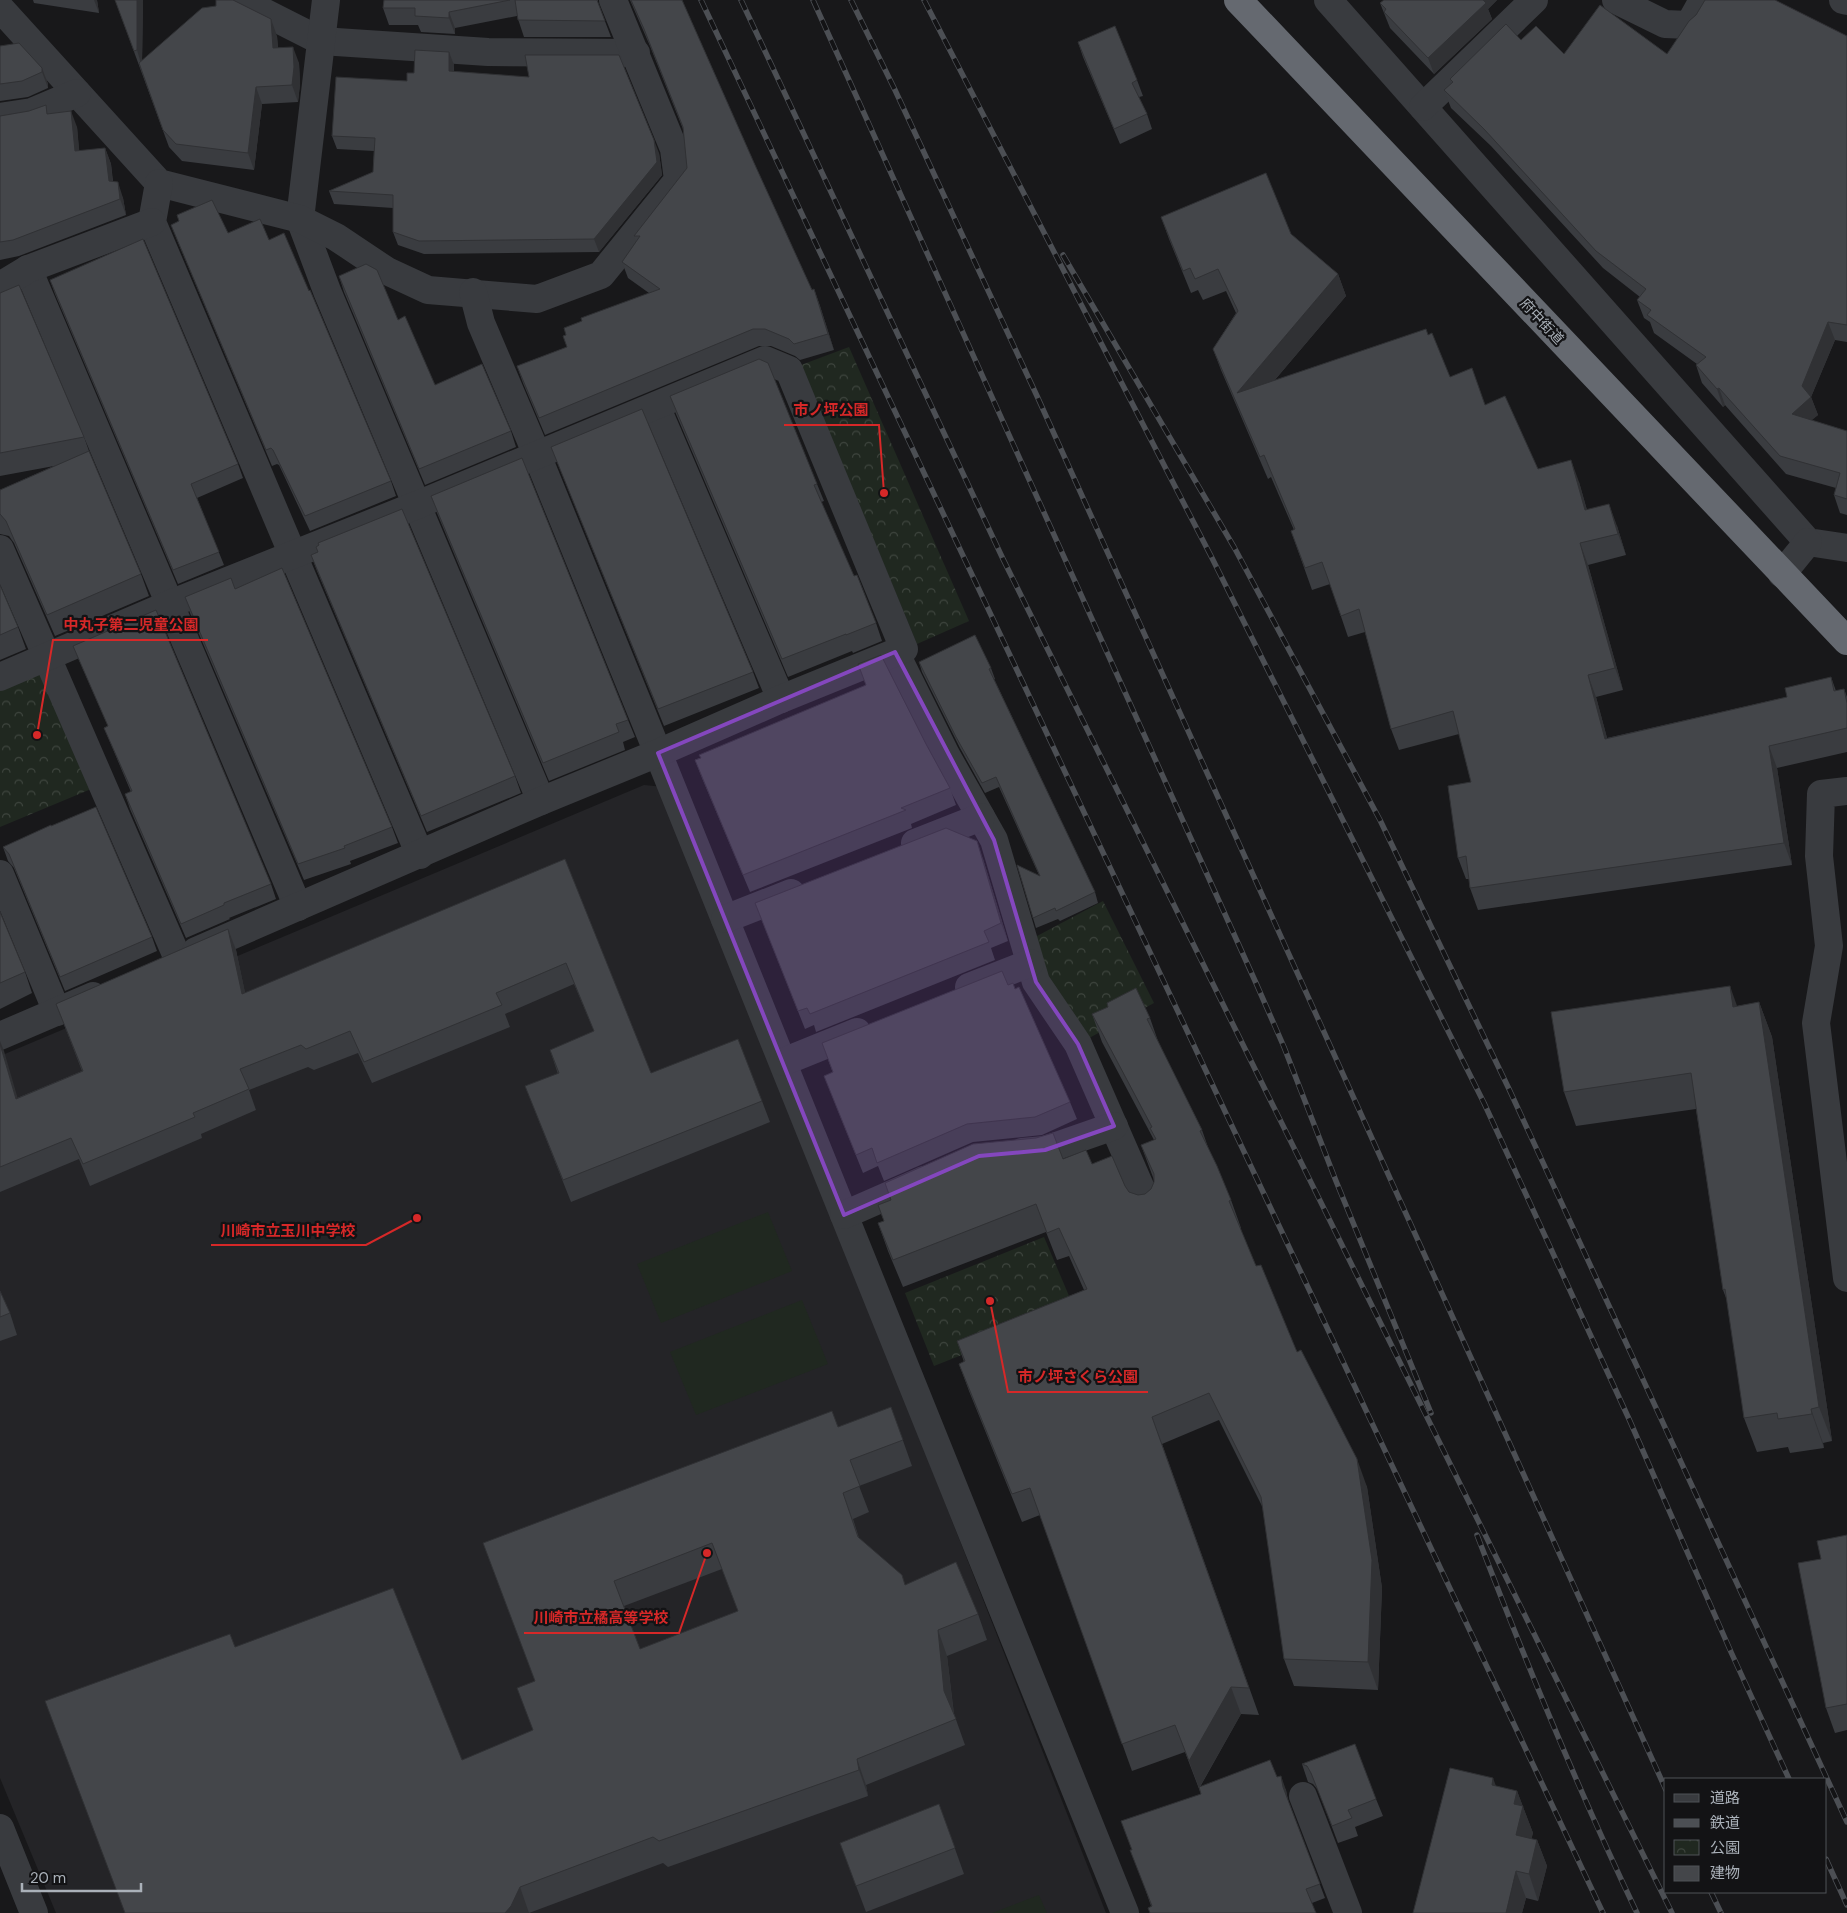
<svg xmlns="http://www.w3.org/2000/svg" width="1847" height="1913" viewBox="0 0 1847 1913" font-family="'DM Sans','Noto Sans JP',sans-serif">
	<defs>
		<pattern id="park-crowns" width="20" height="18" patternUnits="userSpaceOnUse" patternTransform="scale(1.25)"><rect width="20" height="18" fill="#202820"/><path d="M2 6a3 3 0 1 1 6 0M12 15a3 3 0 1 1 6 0" fill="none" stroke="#3e453e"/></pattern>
	</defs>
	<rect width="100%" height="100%" fill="#18181a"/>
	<polygon fill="#242427" points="644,785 664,787 1106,1913 56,1913 0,1778 0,1056"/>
	<g fill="#202820">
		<polygon points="768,1212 792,1271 661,1323 637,1264"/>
		<polygon points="802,1300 828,1364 696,1415 670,1352"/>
		<polygon points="1039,1895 1047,1913 992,1913"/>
	</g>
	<g fill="url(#park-crowns)">
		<polygon points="849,347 969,621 917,644 801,365"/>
		<polygon points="44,664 96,787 0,827 0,683"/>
		<polygon points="1103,901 1154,1003 1078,1044 1036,982 1037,936"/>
		<polygon points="1044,1237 1075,1310 934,1366 905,1293"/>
	</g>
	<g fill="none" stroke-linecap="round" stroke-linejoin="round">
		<g stroke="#393b3f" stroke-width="28">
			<polyline points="240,0 321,41 488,52 636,53"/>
			<polyline points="326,0 300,219 327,291 541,801"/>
			<polyline points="1328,0 1808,542 1847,548"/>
			<polyline points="1616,0 1665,24 1689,25 1703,0"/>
			<polyline points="1843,0 1847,1"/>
			<polyline points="0,8 159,183 300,219 336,237 387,271 428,290 537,299 601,275 678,180 674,149 613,0"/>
			<polyline points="1423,107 1534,0"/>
			<polyline points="0,117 32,112 77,93"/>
			<polyline points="159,183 152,222 420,855"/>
			<polyline points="28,269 298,907"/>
			<polyline points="0,286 28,269 152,222"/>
			<polyline points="473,292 481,323 537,455 658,753 1125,1913"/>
			<polyline points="656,406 781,699"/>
			<polyline points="0,549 178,959"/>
			<polyline points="1782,574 1808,542"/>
			<polyline points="895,652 946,755 994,840 1036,982 1078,1044 1149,1207"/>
			<polyline points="0,677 170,604 417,505 765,360 789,370 904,649 781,699 658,753 541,801 196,951"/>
			<polyline points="1847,791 1821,794 1819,856 1829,946 1816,1023 1847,1278"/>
			<polyline points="915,843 981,817"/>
			<polyline points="0,874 57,1012"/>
			<polyline points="725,919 791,893"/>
			<polyline points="969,987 1030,963"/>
			<polyline points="0,1036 93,996"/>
			<polyline points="783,1062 857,1032"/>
			<polyline points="1022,1152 1045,1150 1114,1126"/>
			<polyline points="844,1215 924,1180"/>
			<polyline points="1303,1796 1348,1913"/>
			<polyline points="0,1828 34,1913"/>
		</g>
		<polyline stroke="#656970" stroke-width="28" points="1238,0 1847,641"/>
		<g stroke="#4c4f54" stroke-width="5.5">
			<g id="rail">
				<polyline points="701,0 1603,1913"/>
				<polyline points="741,0 1003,559 1672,1913"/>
				<polyline points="813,0 1256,983 1284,1047 1336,1181 1431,1413"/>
				<polyline points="851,0 895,90 1037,396 1666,1790"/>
				<polyline points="924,0 1212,558 1484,1103 1629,1419 1731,1652 1789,1779"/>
				<polyline points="1063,255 1234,547 1380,820 1509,1089 1847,1822"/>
				<path d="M1477,1535C1526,1663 1578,1789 1637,1913"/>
				<polyline points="1826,1859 1847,1905"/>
				<polyline points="1711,1892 1721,1913"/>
			</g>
		</g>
		<use href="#rail" stroke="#131315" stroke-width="4" stroke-dasharray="11" stroke-linecap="butt"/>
	</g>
	<g fill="#3a3c40" fill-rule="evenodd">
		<polygon points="33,0 97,0 99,13 34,3"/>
		<polygon points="115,0 143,0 142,60 277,36 278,48 299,63 300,84 298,102 262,104 254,170 182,161 169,147"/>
		<polygon points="384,0 598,0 598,3 611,37 524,37 517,16 455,28 455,34 421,32 418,25 389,25 383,8"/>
		<polygon points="630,0 682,0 755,165 812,290 814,289 820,306 834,350 800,360 795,356 771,346 759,346 545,435 523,383 517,366 567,347 566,335 582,321 649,293 628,278 622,262 636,242 634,236 687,168 683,129 650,46"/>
		<polygon points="1384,0 1497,0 1488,9 1492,19 1434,74 1390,28 1380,3"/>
		<polygon points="1847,36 1847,342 1835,340 1811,397 1818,415 1811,420 1847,431 1847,515 1840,513 1834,495 1836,488 1786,474 1725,405 1723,407 1702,383 1696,365 1697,364 1654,333 1650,322 1644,318 1637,300 1640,297 1603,268 1491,146 1451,108 1444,90 1451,83 1450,79 1521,40 1564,54 1667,54"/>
		<polygon points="1078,42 1137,80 1143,96 1139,97 1147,114 1152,129 1120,144 1083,57"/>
		<polygon points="0,46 42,68 48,84 48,88 28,97 0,101"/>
		<polygon points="449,52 454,65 454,71 659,153 662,175 599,252 424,254 398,245 393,232 393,208 334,204 329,191 373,172 374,151 337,149 332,136 407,81 414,73"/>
		<polygon points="49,114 77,127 79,151 105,148 111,164 113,181 123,198 126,215 19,256 0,260 0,116"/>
		<polygon points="1161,217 1291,234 1338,274 1346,296 1274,381 1428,335 1450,377 1485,405 1538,469 1579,482 1587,510 1617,526 1626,555 1588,565 1623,690 1596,697 1607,738 1787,697 1831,677 1836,691 1844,689 1847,697 1847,752 1777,768 1792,865 1478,910 1470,888 1469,879 1466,879 1458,858 1471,782 1459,734 1399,750 1391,729 1365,632 1348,637 1330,584 1312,590 1291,531 1294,530 1271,477 1268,479 1221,370 1213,349 1236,313 1226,291 1203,300 1198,290 1191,293 1169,239"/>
		<polygon points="171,225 269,240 391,481 396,496 310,531 279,465 277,464 272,466 177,240"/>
		<polygon points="339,276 398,320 435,385 511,431 516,447 425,485 344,292"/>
		<polygon points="50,280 238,464 243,478 197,498 224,565 178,584 55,294"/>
		<polygon points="0,293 84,437 89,451 141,574 149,596 55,636 14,543 9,536 0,534 0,490 54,466 0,476"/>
		<polygon points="670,396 817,484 824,501 821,502 854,576 876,623 882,641 853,653 852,651 788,677 676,414"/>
		<polygon points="551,447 753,672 759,688 664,726"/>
		<polygon points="431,496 628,720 635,737 623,742 625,750 549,781 437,513"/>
		<polygon points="316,547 515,776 521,793 427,832 317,571 311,555 318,552"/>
		<polygon points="0,585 18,627 26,649 0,660"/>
		<polygon points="235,589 392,827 398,843 350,861 351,864 304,880 190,613 185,597"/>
		<polygon points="73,646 271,884 276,899 229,918 230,919 186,938 130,809 125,794 131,792 110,742 104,728 108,726 79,660"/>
		<polygon points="919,662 991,668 995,679 994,679 1095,892 1098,903 1060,921 1058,919 1036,928 1033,918 1039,875 999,787 985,793 960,748 922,672"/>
		<polygon points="858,664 926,744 950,788 956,805 911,824 912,828 750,892 702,778 695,760 866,685"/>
		<polygon points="51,826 152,937 157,951 65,991 14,868 8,861 3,847"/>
		<polygon points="565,859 651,1073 762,1101 770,1122 571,1202 525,1086 558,1074 550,1050 594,1031 574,984 505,1014 510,1027 372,1083 358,1053 314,1070 308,1067 249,1090 256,1110 201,1134 202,1138 90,1186 79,1159 0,1192 0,1041 17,1098 82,1071 56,1004 228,929 236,950 245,993"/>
		<polygon points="983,859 1008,941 991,948 995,960 816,1032 814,1025 805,1029 755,903"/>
		<polygon points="0,912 25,972 32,993 0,1009"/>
		<polygon points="1008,985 1015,989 1070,1102 1077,1119 1042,1135 973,1142 884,1181 878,1166 863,1173 824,1076 833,1073 822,1043"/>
		<polygon points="1759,1002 1772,1037 1832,1441 1823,1443 1824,1448 1790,1453 1788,1447 1757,1452 1744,1418 1728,1303 1723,1290 1696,1109 1576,1126 1564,1092 1737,1006"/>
		<polygon points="1092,1014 1150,1018 1159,1044 1202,1130 1209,1150 1231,1200 1241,1228 1240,1228 1256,1266 1297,1352 1367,1487 1382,1588 1378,1690 1294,1686 1284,1659 1263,1508 1219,1420 1162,1444 1259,1715 1241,1714 1200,1787 1277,1777 1286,1790 1288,1800 1325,1898 1312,1903 1151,1906 1132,1850 1201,1794 1185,1752 1132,1771 1040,1515 1022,1522 969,1391 959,1364 964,1362 957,1341 1084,1290 1069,1256 1057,1260 1046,1232 903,1287 888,1251 878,1223 884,1221 878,1205 1063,1159 1092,1164 1125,1186 1129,1192 1138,1195 1145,1194 1151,1189 1154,1182 1154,1180 1141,1145 1154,1140 1102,1042"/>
		<polygon points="0,1291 10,1313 17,1335 0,1341"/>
		<path d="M891,1407L912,1466L859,1486L869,1512L853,1519L859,1538L905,1585L978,1614L987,1640L947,1656L954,1714L965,1745L866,1785L868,1796L668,1867L663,1863L529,1913L235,1647L462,1760L533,1730L535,1681L483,1543L838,1427ZM722,1569L738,1611L640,1649L624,1606Z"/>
		<polygon points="1847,1535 1847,1730 1835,1733 1826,1708 1821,1559"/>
		<polygon points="1302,1764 1376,1799 1383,1816 1355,1827 1358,1836 1338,1843 1318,1790 1313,1784 1308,1782"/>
		<polygon points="1496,1786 1517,1791 1533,1833 1531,1839 1537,1840 1547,1866 1538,1901 1526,1898 1522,1913"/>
		<polygon points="939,1804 964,1874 866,1912 840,1843"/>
	</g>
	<g fill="#303134">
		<polygon points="94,0 97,0 99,13"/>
		<polygon points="137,0 143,0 142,67 137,50"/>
		<polygon points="1480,0 1497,0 1488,9 1492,19 1434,74 1428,58"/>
		<polygon points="449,12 455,28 455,34 449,18"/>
		<polygon points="271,19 277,36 279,65 273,48"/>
		<polygon points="293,47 299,63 300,84 298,102 292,85"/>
		<polygon points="449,52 454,65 453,84 449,71"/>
		<polygon points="42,68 48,84 48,88 42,72"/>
		<polygon points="256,87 262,104 254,170 248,153"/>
		<polygon points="71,111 77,127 81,168 75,151"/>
		<polygon points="654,140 659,153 662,175 599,252 594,239"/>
		<polygon points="105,148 111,164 114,197 109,181"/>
		<polygon points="118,182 123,198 126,215 120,199"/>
		<polygon points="1338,274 1346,296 1245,415 1237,393"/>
		<polygon points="814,289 820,306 834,350 828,334"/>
		<polygon points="1828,322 1835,340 1811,397 1818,415 1798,432 1792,414 1802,386"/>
		<polygon points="1719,388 1725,405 1723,407 1717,389"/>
		<polygon points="1571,460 1579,482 1593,532 1585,510"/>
		<polygon points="1609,504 1617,526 1626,555 1618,534"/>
		<polygon points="1580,543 1588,565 1623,690 1615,668"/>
		<polygon points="1588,675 1596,697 1613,760 1605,739"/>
		<polygon points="1769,746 1777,768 1792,865 1784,843"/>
		<polygon points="977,841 983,859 1008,941 1001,923"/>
		<polygon points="228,929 236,950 250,1016 242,994"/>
		<polygon points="1730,986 1742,1020 1733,1007"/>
		<polygon points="1759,1002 1772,1037 1832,1441 1819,1407"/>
		<polygon points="0,1041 4,1051 24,1120 16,1099 0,1044"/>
		<polygon points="1811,1409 1823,1443 1824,1448 1812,1414"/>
		<polygon points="1357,1459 1367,1487 1382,1588 1378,1690 1368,1662"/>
		<polygon points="938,1630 947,1656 954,1717 944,1691"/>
		<polygon points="1231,1687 1241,1714 1199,1788 1189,1761"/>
		<polygon points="857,1759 866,1785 868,1796 859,1770"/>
		<polygon points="1281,1776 1286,1790 1288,1802 1283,1787"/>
		<polygon points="1493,1778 1503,1805 1492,1785"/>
		<polygon points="1517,1791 1533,1833 1526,1861 1516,1835 1514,1804"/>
		<polygon points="1537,1840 1547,1866 1538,1901 1529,1874"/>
		<polygon points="1516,1871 1526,1898 1522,1913 1506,1913"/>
		<polygon points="520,1887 529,1913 505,1913"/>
	</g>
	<g fill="#44464a" stroke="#303134" fill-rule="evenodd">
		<polygon points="115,0 137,0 137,50 134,51"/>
		<polygon points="216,0 233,0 271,19 273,48 293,47 294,67 292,85 256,87 248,153 176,144 163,130 139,63 202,8 216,6"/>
		<polygon points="384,0 510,0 449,12 449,18 415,16 415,8 383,8"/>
		<polygon points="515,0 597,0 605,21 518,20"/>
		<polygon points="631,0 682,0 755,165 812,290 814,289 828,334 794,344 789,339 765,329 753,329 539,418 517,366 567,347 563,336 566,335 564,328 582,321 581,318 660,289 622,262 640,236 634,236 687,168 683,127 644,29"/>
		<polygon points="1384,0 1483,0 1486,3 1428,58 1384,12 1386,9 1380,3"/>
		<polygon points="1705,0 1775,0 1847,36 1847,325 1828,322 1802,386 1811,397 1792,414 1847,431 1847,499 1834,495 1840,473 1780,456 1719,388 1717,389 1696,365 1706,357 1647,315 1651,310 1637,300 1646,289 1596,251 1484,129 1444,90 1453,82 1450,79 1506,24 1521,40 1536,26 1564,54 1600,5 1667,54 1689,21 1696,15"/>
		<polygon points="1115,26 1137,80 1132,83 1147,114 1114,129 1078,42"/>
		<polygon points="19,43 42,68 42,72 22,81 0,84 0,46"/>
		<polygon points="415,50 449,52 449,71 529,77 525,55 619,55 654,140 657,162 594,239 419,241 393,232 393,195 329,191 373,172 375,138 332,136 336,77 407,81 407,73 414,73"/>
		<polygon points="46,105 47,114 71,111 75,151 105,148 109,181 118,182 120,199 13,240 0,242 0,116 29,111"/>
		<polygon points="1266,173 1291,234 1338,274 1237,393 1426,329 1428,335 1432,333 1450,377 1472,368 1485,405 1505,396 1538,469 1571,460 1585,510 1609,504 1618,534 1580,543 1615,668 1588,675 1605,739 1787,697 1785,688 1831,677 1834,691 1844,689 1847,703 1847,728 1769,746 1784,843 1470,888 1466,856 1458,858 1448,786 1471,782 1453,711 1391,729 1359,609 1341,616 1322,562 1305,568 1291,531 1295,529 1264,455 1260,457 1213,349 1238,311 1218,269 1195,279 1190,268 1183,271 1161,217"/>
		<polygon points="212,200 228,233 260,219 269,240 284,233 309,291 310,290 391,481 305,516 273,450 271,448 266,450 171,225 179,221 177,215"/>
		<polygon points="143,239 238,464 191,484 219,552 173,570 50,280"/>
		<polygon points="366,264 377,270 398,320 405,316 435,385 482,364 511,431 419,469 339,276"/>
		<polygon points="19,285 84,437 0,453 0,293"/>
		<polygon points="759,359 768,363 817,484 814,485 854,576 857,575 876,623 846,635 846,634 782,659 670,396"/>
		<polygon points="642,409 753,672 658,709 551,447"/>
		<polygon points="89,451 141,574 47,615 6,521 0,514 0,490"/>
		<polygon points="522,458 628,720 616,724 619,732 543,763 431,496"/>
		<polygon points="402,509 515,776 421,816 311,555 318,552 316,547 319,545 318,543"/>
		<polygon points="282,568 392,827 344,846 345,848 298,864 185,597 231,578 235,589"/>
		<polygon points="0,585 18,627 0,635"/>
		<polygon points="156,610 271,884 224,903 224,905 181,924 125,794 132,791 104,728 108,726 73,646"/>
		<polygon points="975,635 991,668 989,669 1095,892 1056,911 1055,908 1033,918 1017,865 1040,876 996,777 982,783 956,737 919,662"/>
		<polygon points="881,655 926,744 950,788 901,808 906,810 743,875 695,760 701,758 699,755 866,685 858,664"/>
		<polygon points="96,807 152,937 60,977 9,854 3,847 51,825 51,826"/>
		<polygon points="946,828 977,841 1001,923 984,931 989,942 810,1014 807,1008 798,1011 755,903"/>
		<polygon points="565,859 651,1073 738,1039 762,1101 563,1180 525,1086 559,1073 550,1050 594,1031 566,963 496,993 502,1005 364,1062 350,1031 306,1049 301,1045 240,1069 249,1089 193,1113 195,1117 83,1164 71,1138 0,1167 0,1044 16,1099 83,1071 56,1004 58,1003 228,929 242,994"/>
		<polygon points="0,912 25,972 0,983"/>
		<polygon points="1002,971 1008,985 1013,983 1015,989 1019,987 1070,1102 1035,1117 967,1124 877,1163 872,1148 856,1155 824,1076 833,1072 822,1043"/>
		<polygon points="1730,986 1733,1007 1759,1002 1819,1407 1811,1409 1812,1414 1778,1419 1777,1413 1744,1418 1725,1289 1723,1290 1691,1073 1564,1092 1551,1012"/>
		<polygon points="1136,988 1150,1018 1147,1019 1202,1130 1200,1131 1217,1166 1231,1200 1229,1201 1256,1266 1261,1265 1297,1352 1301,1350 1357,1459 1372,1560 1368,1662 1284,1659 1261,1497 1209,1393 1152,1417 1249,1688 1231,1687 1189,1761 1175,1725 1122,1744 1030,1488 1012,1494 959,1364 965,1361 957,1341 1087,1289 1059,1228 1047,1233 1036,1204 893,1260 878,1223 884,1221 878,1205 891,1200 885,1183 973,1144 1036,1138 1053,1133 1063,1159 1086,1150 1092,1164 1112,1156 1125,1186 1129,1192 1138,1195 1145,1194 1151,1189 1154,1182 1154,1174 1141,1145 1156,1139 1150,1128 1152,1127 1092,1014 1108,1007 1107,1003"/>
		<polygon points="0,1291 10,1313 0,1317"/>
		<path d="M891,1407L903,1440L850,1460L860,1486L843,1493L858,1537L902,1575L905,1585L956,1562L978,1614L938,1630L944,1691L956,1719L857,1759L859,1770L659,1841L653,1837L520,1887L511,1906L505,1913H125L45,1701L230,1634L235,1647L393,1588L462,1760L533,1730L517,1688L535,1681L483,1543L832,1411L838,1427ZM712,1543L738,1611L640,1649L614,1581Z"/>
		<polygon points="1847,1535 1847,1704 1826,1708 1798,1563 1821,1559 1817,1541"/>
		<polygon points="1355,1744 1376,1799 1348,1810 1352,1818 1332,1826 1311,1773 1307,1766 1302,1764"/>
		<polygon points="1270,1760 1277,1777 1281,1776 1283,1787 1320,1884 1306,1889 1316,1913 1150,1913 1148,1908 1152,1906 1130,1850 1132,1850 1121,1821 1201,1794 1199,1787"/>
		<polygon points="1450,1768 1493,1778 1492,1785 1517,1791 1514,1804 1523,1806 1516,1835 1537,1840 1529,1874 1516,1871 1506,1913 1413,1913"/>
		<polygon points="939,1804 955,1848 856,1886 840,1843"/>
	</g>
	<path fill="#8447be" fill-opacity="0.2" stroke="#8447be" stroke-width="4" stroke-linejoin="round" d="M895,652L994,840L1036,982L1078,1044L1114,1126L1045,1150L979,1156L844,1215L658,753Z"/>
	<g text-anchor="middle" stroke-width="4.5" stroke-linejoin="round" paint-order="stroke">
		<g font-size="14" fill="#aab1b9" stroke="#131315">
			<text transform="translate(1542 321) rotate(47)" y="5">府中街道</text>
		</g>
	</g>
	<path fill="none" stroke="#d62828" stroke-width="2" d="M884 493L879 425H784M37 735L53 640H208M417 1218L366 1245H211M990 1301L1008 1392H1148M707 1553L679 1633H524"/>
	<g fill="#d62828" stroke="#131315" stroke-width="2">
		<circle cx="884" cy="493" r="5"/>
		<circle cx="37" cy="735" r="5"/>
		<circle cx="417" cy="1218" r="5"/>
		<circle cx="990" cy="1301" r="5"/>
		<circle cx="707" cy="1553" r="5"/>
	</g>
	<g font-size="15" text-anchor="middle" font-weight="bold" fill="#d62828" stroke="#131315" stroke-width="4.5" stroke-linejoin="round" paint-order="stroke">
		<text x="831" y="415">市ノ坪公園</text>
		<text x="131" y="630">中丸子第二児童公園</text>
		<text x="288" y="1236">川崎市立玉川中学校</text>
		<text x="1078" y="1382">市ノ坪さくら公園</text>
		<text x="601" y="1623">川崎市立橘高等学校</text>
	</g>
	<rect x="1664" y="1778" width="162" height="115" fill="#131315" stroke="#4f5257"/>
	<rect x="1674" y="1794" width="25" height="8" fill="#393b3f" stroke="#4f5257"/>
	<text x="1710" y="1803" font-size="15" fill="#aab1b9">道路</text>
	<rect x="1674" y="1819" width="25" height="8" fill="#4c4f54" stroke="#4f5257"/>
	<text x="1710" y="1828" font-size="15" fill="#aab1b9">鉄道</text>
	<rect x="1674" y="1840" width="25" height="15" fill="url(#park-crowns)" stroke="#4f5257"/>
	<text x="1710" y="1853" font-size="15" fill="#aab1b9">公園</text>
	<rect x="1674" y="1866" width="25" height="15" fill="#44464a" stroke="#4f5257"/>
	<text x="1710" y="1878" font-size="15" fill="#aab1b9">建物</text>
	<path d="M22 1883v8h119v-8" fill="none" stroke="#aab1b9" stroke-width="2.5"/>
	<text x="30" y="1883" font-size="15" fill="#aab1b9" stroke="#131315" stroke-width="4" paint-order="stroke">20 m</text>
</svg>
